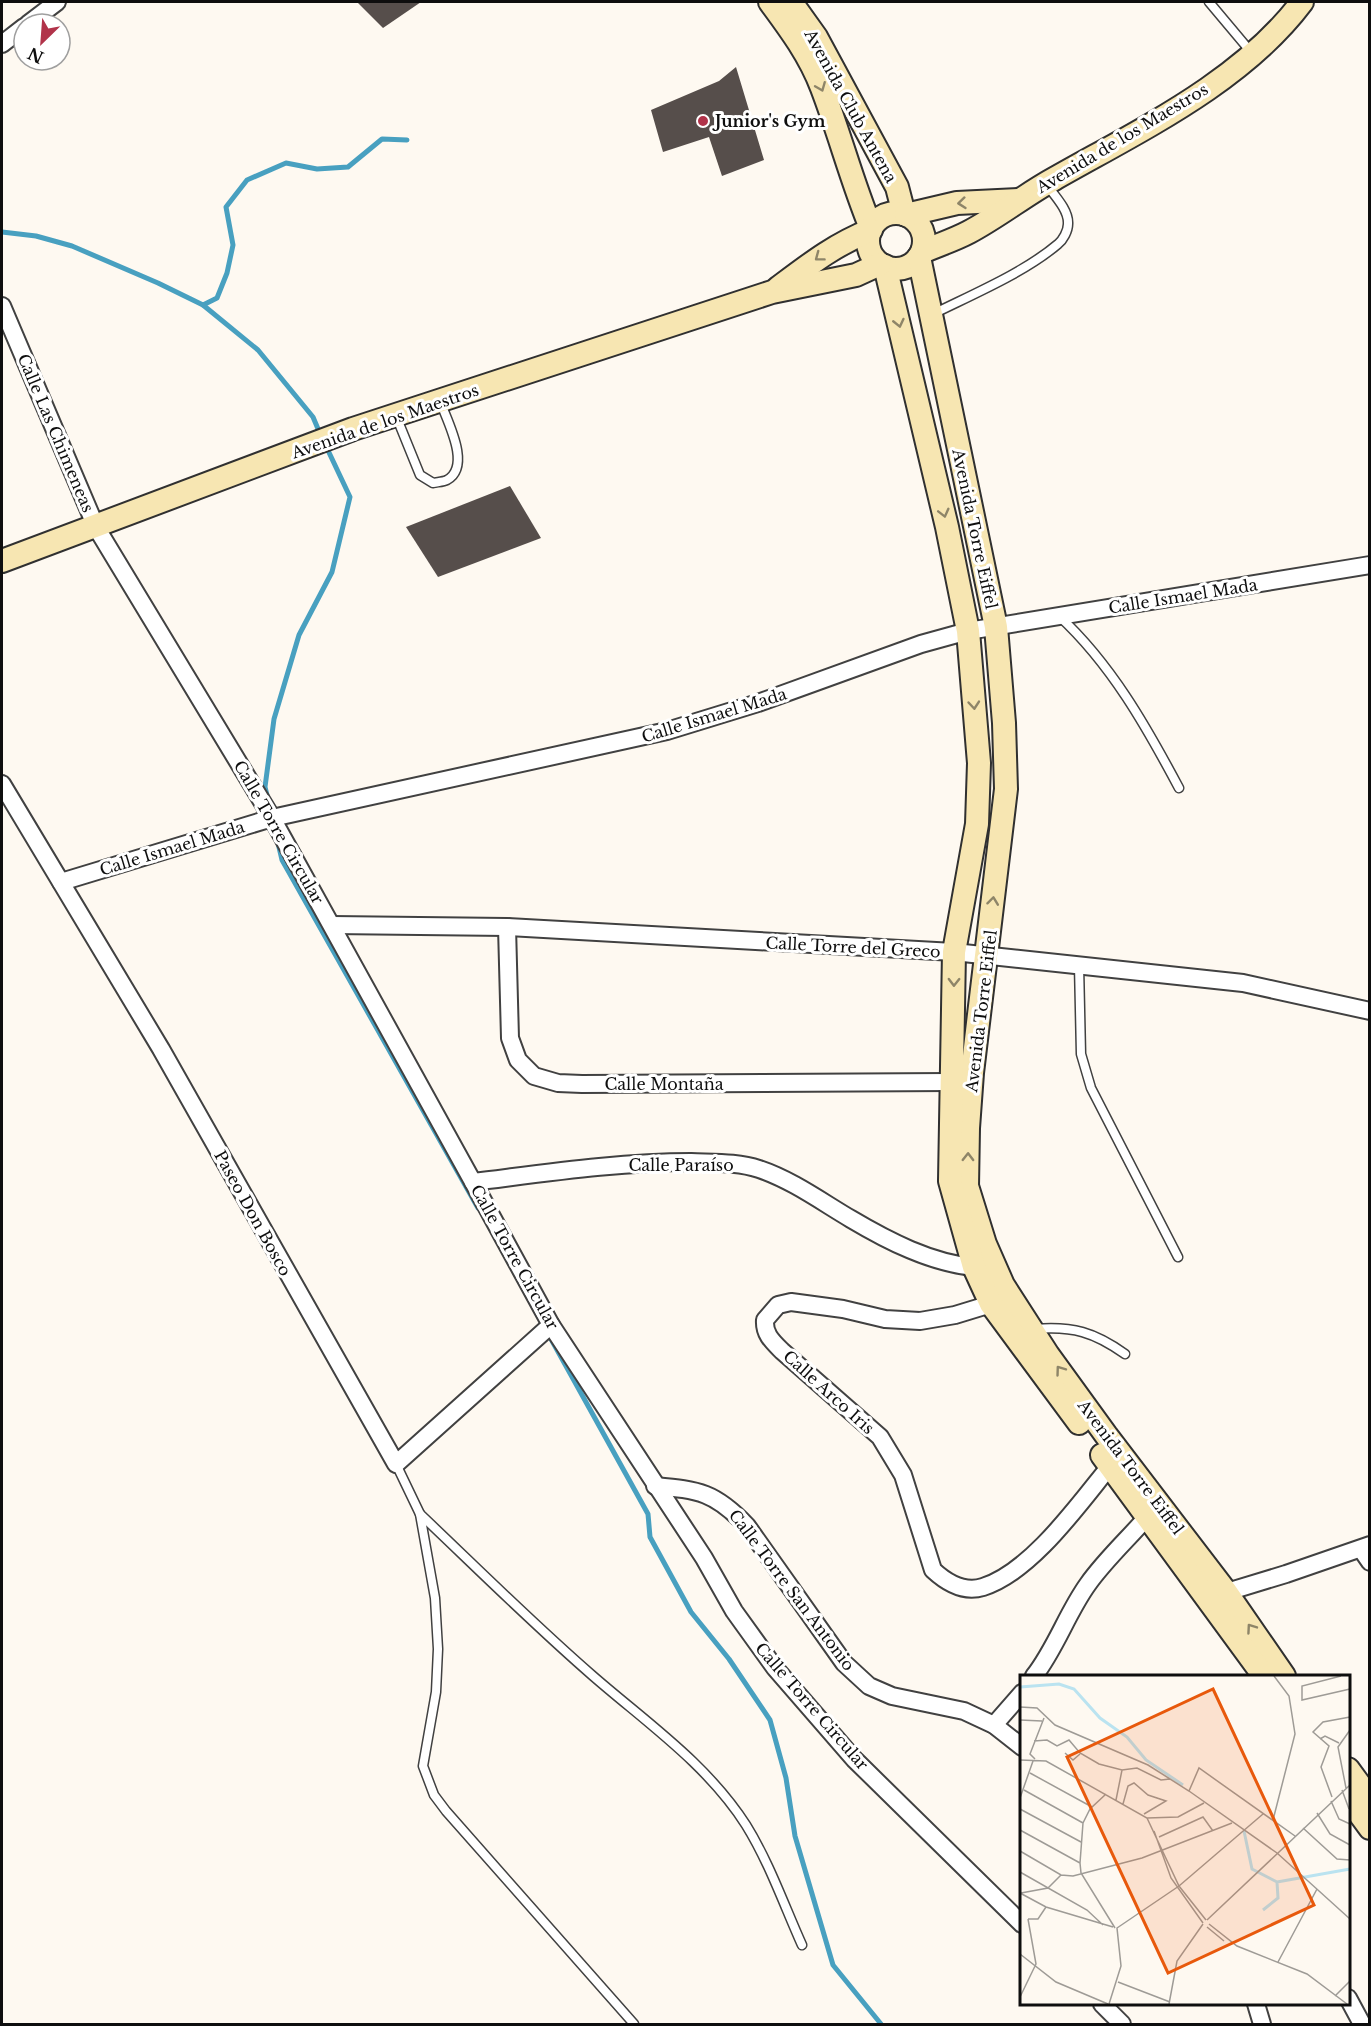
<svg xmlns="http://www.w3.org/2000/svg" width="1371" height="2026" viewBox="0 0 1371 2026" font-family="'Libre Baskerville',serif">
	<rect width="100%" height="100%" fill="#fef9f1"/>
	<g fill="none" stroke-linecap="round" stroke-linejoin="round">
		<g stroke="#48a0c0" stroke-width="5">
			<polyline points="2,232 36,236 72,246 158,283 203,305 217,298 227,273 233,245 226,207 247,180 286,163 317,169 348,167 382,139 407,140"/>
			<polyline points="203,305 258,350 313,417 321,436"/>
			<polyline points="268,799 265,787 274,719 299,635 332,572 350,497 325,444"/>
			<polyline points="278,843 282,860 478,1208"/>
			<polyline points="551,1339 648,1514 650,1537 691,1612 729,1659 770,1720 786,1778 795,1836 833,1965 881,2024"/>
		</g>
	</g>
	<g fill="#564e4b">
		<polygon points="357,2 421,2 383,28"/>
		<polygon points="736,67 764,160 722,176 709,137 663,152 651,110 719,81"/>
		<polygon points="510,486 541,538 438,577 406,527"/>
	</g>
	<g fill="none" stroke-linecap="round" stroke-linejoin="round">
		<g stroke="#414141" stroke-width="11">
			<g id="lane">
				<polyline points="1209,2 1251,52"/>
				<path d="M931,315C971,295 1024,273 1058,244C1063,240 1068,231 1068,224C1069,210 1054,195 1046,184"/>
				<path d="M396,416L420,475L433,483C437,482 443,482 447,480C472,466 447,421 440,401"/>
				<path d="M1059,616C1111,664 1146,726 1179,788"/>
				<polyline points="1079,965 1081,1054 1091,1088 1178,1257"/>
				<path d="M1035,1329C1073,1326 1094,1332 1125,1354"/>
				<polyline points="396,1464 420,1514 435,1598 438,1649 436,1692 423,1766 434,1795 446,1811 634,2024"/>
				<path d="M420,1514C477,1568 533,1624 593,1676C647,1723 707,1764 746,1825C769,1862 784,1905 802,1945"/>
			</g>
		</g>
		<g stroke="#414141" stroke-width="20">
			<g id="street">
				<polyline points="28,24 57,2"/>
				<polyline points="2,44 24,27"/>
				<polyline points="2,306 96,527 272,818 473,1182 551,1325 704,1558 734,1611 775,1668 854,1759 1022,1924"/>
				<polyline points="2,784 161,1049 396,1464 551,1325"/>
				<polyline points="61,882 272,818 667,731 758,703 921,644 968,631 1370,565"/>
				<polyline points="332,925 507,927 954,952 1243,983 1370,1011"/>
				<polyline points="507,927 510,1038 518,1060 534,1076 558,1083 582,1084 951,1082"/>
				<path d="M473,1182C546,1173 618,1162 691,1162C714,1163 738,1162 759,1169C792,1180 822,1202 851,1219C888,1241 931,1263 974,1267"/>
				<path d="M991,1304L955,1315L920,1321L885,1319L843,1309L791,1302L778,1305L765,1320C764,1334 772,1341 782,1351L880,1437L903,1475L933,1570C947,1583 964,1593 983,1587C1031,1572 1079,1504 1110,1466"/>
				<path d="M655,1486C699,1490 715,1492 747,1526L844,1663L869,1686L892,1696L964,1711L994,1725L1022,1747"/>
				<polyline points="1361,1549 1370,1562"/>
				<polyline points="1217,1595 1286,1574 1370,1545"/>
				<path d="M1034,1676C1056,1648 1067,1613 1088,1584C1105,1560 1128,1539 1147,1517"/>
				<polyline points="994,1725 1022,1693"/>
				<polyline points="1348,1998 1362,2024"/>
				<polyline points="1102,2004 1122,2024"/>
				<polyline points="1256,2004 1262,2024"/>
			</g>
		</g>
		<g stroke="#303030" stroke-width="26">
			<g id="secondary">
				<path d="M770,2C790,29 810,56 822,88C840,135 852,182 871,228"/>
				<polyline points="791,2 816,37 897,187 904,214"/>
				<circle cx="896" cy="241" r="28"/>
				<polyline points="906,215 957,203 1019,200"/>
				<path d="M922,252C938,245 954,240 969,232C999,216 1025,195 1054,179C1140,130 1242,82 1302,2"/>
				<polyline points="919,257 996,627 1004,723 1006,789 972,1073 968,1128 967,1186 985,1244 1003,1285 1048,1355 1106,1435 1226,1592 1284,1676"/>
				<polyline points="885,266 947,527 968,631 979,763 977,824 954,952 950,1181 974,1267 991,1304 1079,1423"/>
				<path d="M778,288C810,264 834,245 871,230"/>
				<polyline points="2,561 353,429 772,292 856,275 880,264"/>
				<polyline points="1102,1455 1264,1676"/>
				<polyline points="1348,1769 1370,1799"/>
				<polyline points="1348,1798 1370,1828"/>
			</g>
		</g>
		<use href="#lane" stroke="#fff" stroke-width="8"/>
		<use href="#street" stroke="#fff" stroke-width="16"/>
		<use href="#secondary" stroke="#f7e6b2" stroke-width="22"/>
	</g>
	<defs><path id="oneway-chevron" d="M-2-3.5L2.5 0L-2 3.5" fill="none" stroke-width="1.6" stroke-linecap="round" stroke-linejoin="round" transform="scale(1.5)"/></defs>
	<g stroke="#8e8568">
		<use href="#oneway-chevron" transform="translate(821 87) rotate(68)"/>
		<use href="#oneway-chevron" transform="translate(962 203) rotate(174)"/>
		<use href="#oneway-chevron" transform="translate(819 257) rotate(143)"/>
		<use href="#oneway-chevron" transform="translate(899 323) rotate(77)"/>
		<use href="#oneway-chevron" transform="translate(944 513) rotate(76)"/>
		<use href="#oneway-chevron" transform="translate(974 705) rotate(85)"/>
		<use href="#oneway-chevron" transform="translate(993 901) rotate(-83)"/>
		<use href="#oneway-chevron" transform="translate(954 982) rotate(91)"/>
		<use href="#oneway-chevron" transform="translate(968 1157) rotate(-89)"/>
		<use href="#oneway-chevron" transform="translate(1060 1370) rotate(-126)"/>
		<use href="#oneway-chevron" transform="translate(1251 1628) rotate(-125)"/>
	</g>
	<circle fill="#b1334a" stroke="#fff" stroke-width="2" cx="703" cy="121" r="6"/>
	<g text-anchor="middle" stroke-width="6" stroke-linejoin="round" paint-order="stroke">
		<g font-size="16" fill="#0e0e0e" stroke="#fff">
			<text transform="translate(851 106) rotate(61)" y="6">Avenida Club Antena</text>
			<text transform="translate(1122 138) rotate(-31)" y="6">Avenida de los Maestros</text>
			<text transform="translate(385 421) rotate(-19)" y="6">Avenida de los Maestros</text>
			<text transform="translate(56 433) rotate(67)" y="6">Calle Las Chimeneas</text>
			<text transform="translate(975 529) rotate(78)" y="6">Avenida Torre Eiffel</text>
			<text transform="translate(1183 596) rotate(-9)" y="6">Calle Ismael Mada</text>
			<text transform="translate(714 715) rotate(-17)" y="6">Calle Ismael Mada</text>
			<text transform="translate(279 832) rotate(60)" y="6">Calle Torre Circular</text>
			<text transform="translate(172 848) rotate(-17)" y="6">Calle Ismael Mada</text>
			<text transform="translate(853 947) rotate(3)" y="6">Calle Torre del Greco</text>
			<text transform="translate(981 1011) rotate(-83)" y="6">Avenida Torre Eiffel</text>
			<text x="664" y="1090">Calle Montaña</text>
			<text x="681" y="1171">Calle Paraíso</text>
			<text transform="translate(253 1213) rotate(61)" y="6">Paseo Don Bosco</text>
			<text transform="translate(515 1257) rotate(61)" y="6">Calle Torre Circular</text>
			<text transform="translate(829 1392) rotate(42)" y="6">Calle Arco Iris</text>
			<text transform="translate(1131 1467) rotate(53)" y="6">Avenida Torre Eiffel</text>
			<text transform="translate(792 1590) rotate(53)" y="6">Calle Torre San Antonio</text>
			<text transform="translate(812 1706) rotate(49)" y="6">Calle Torre Circular</text>
		</g>
		<g font-size="16" font-weight="bold" fill="#0e0e0e" stroke="#fff" text-anchor="start">
			<text x="715" y="127">Junior's Gym</text>
		</g>
	</g>
	<g transform="translate(1020 1675)">
		<rect width="330" height="330" fill="#fef9f1"/>
		<path fill="none" stroke="#bae3f0" stroke-width="3" d="M0,12L39,9L54,14L80,43L107,62L126,85L163,110M224,156L232,194L257,207M243,235L258,223L257,207L330,194"/>
		<path fill="none" stroke="#9e9b96" stroke-width="1.5" d="M321,1L282,11V25L330,14M0,32L17,33L35,50L128,90L169,116L257,178L330,244M0,45L22,46M300,64L305,61L319,68M14,66L27,65L37,71L49,65L60,78L79,89L102,95L117,93L141,105L150,104M45,78L53,85L60,79M15,84L10,79L24,43M0,85L26,86L127,143L159,211L186,245M10,98L72,132M326,113L318,72L330,55M4,115L63,148M322,115L329,134M169,116L179,93L275,161M86,119L70,134L63,148L60,188L61,198L95,253M312,122L301,92L309,71L293,57L303,47L330,42M0,123L13,86M96,125L102,95M311,126L319,144L330,149M103,129L108,111L114,108L128,120L146,126L124,139M0,134L61,167M297,138L310,159L330,170M127,143L158,142L184,128M253,145L275,59L269,21L254,1M283,153L317,184L330,185M0,155L60,188M134,156L151,203L183,248M139,162L183,142L193,156M0,176L41,200L53,201L122,183L212,148M0,197L67,235L83,250M0,218L26,232L93,252M1,218L28,213L41,200M8,244H18L26,232M187,245L330,110M189,249L217,271L287,299L327,329M187,252L204,266M0,279L36,307L88,329M258,287L297,214M98,307L150,327M315,321L330,306M0,322L16,289L8,244M89,329L101,291L97,253L159,211L243,139M149,329L157,286L183,249"/>
		<path fill="#e8590c" fill-opacity="0.15" stroke="#e8590c" stroke-width="3" d="M193,14L294,230L148,298L47,82Z"/>
		<rect width="330" height="330" fill="none" stroke="#0e0e0e" stroke-width="3"/>
	</g>
	<rect width="1371" height="2026" fill="none" stroke="#0e0e0e" stroke-width="6"/>
	<g transform="translate(42 42) rotate(205)"><circle r="28" fill="#ffffff" stroke="#9f9f9f" stroke-width="1.5"/>
	<path d="M0-4.5L10 22L0 15L-10 22Z" fill="#b1334a"/>
	<text y="-9" font-size="16" font-weight="bold" text-anchor="middle" fill="#0e0e0e">N</text>
	</g>
</svg>
